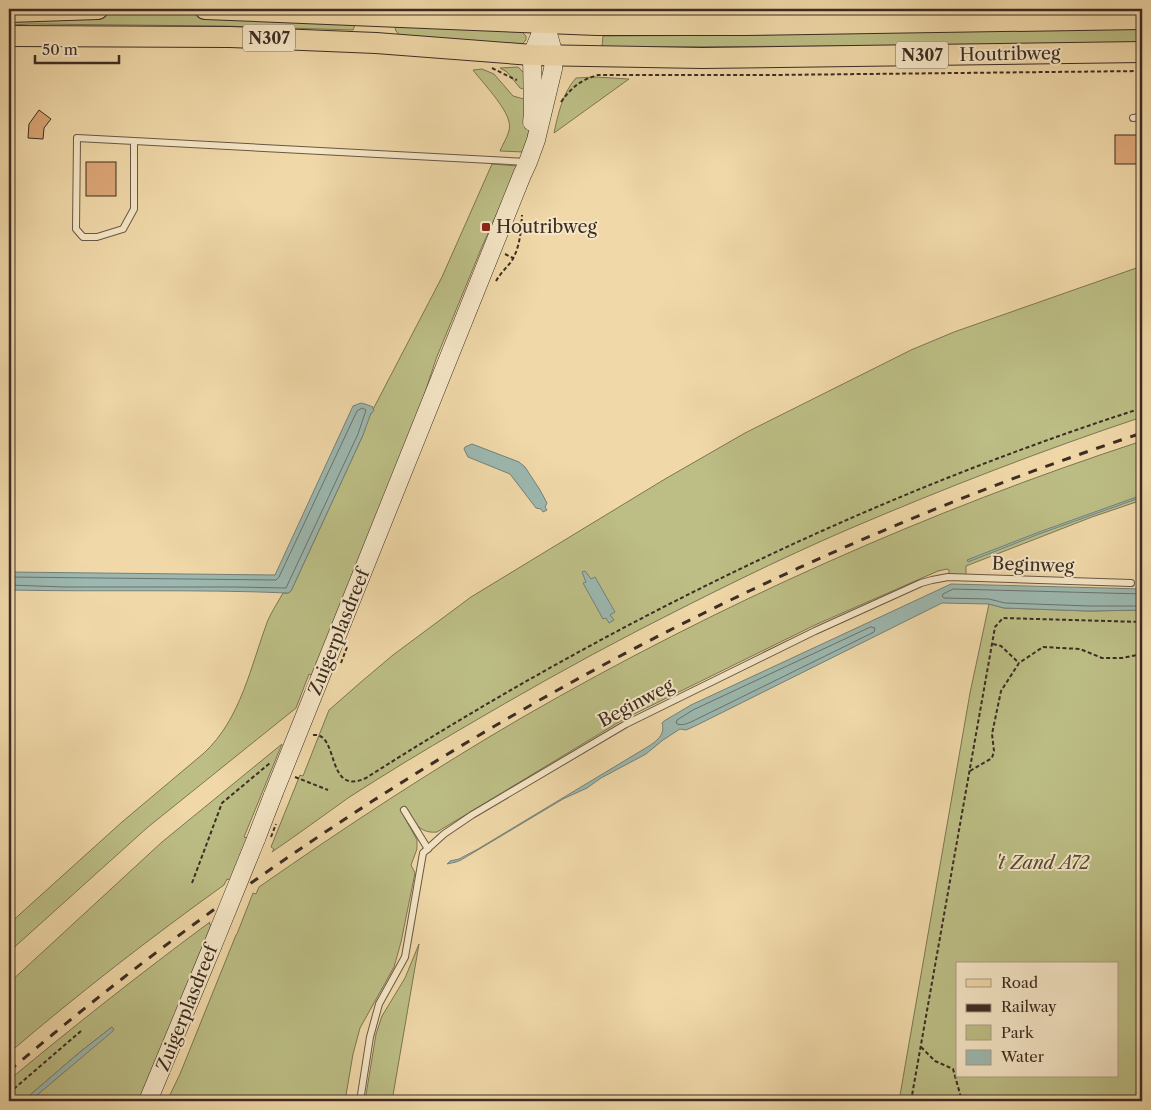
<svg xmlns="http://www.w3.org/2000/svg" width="1151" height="1110" viewBox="0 0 1151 1110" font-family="'Libre Caslon Text',serif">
	<rect width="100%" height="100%" fill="#f0d8a8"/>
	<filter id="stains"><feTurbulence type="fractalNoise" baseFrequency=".004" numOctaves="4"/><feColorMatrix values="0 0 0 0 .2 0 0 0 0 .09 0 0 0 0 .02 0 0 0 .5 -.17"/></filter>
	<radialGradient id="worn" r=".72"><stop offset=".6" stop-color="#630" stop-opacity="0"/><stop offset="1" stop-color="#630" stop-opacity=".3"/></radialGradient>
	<g fill="#bcbe85" stroke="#7c7554" fill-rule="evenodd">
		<polygon points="463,9 586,9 586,13"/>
		<polygon points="604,9 1142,9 1142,11 701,17 603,13"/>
		<polygon points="154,12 209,14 355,25 353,30 222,26 31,24 9,25 9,19 94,13"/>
		<polygon points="398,24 521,31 526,36 526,40 522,44 514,45 400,36 396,31 395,28"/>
		<polygon points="1142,29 1142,45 602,47 603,36 762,35 881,31"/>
		<polygon points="518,67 524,73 530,91 520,88 507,72 500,68"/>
		<path d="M482,69L494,74L513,96L531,101L533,107L526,146L524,152L500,151C503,143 512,131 509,122C506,107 483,83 473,70Z"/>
		<path d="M596,77L629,79L554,133C558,114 563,92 576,78Z"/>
		<path d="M492,164L518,166L481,249L436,359L414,426L313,675L309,674L296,708L148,827L9,952V924L122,822L204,753C241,719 251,665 268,620C272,611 278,602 283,593H288L291,591L363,435L368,419L442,277Z"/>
		<path d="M1142,266V417C1043,450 945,488 849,529C777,560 707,595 637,631C577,662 519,695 461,729C423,751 385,774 348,798C323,816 298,834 272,852L274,849L271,847L300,775L303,776L329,710L361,682L393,655L471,597L665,479L745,433L911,350L954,332Z"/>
		<path d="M1142,441V500L1092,517L966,566V575H949V570L947,569L938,571L815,625L624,719L437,832C418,834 413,820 405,806L400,809L417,840V849L411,865L415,873L401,942L394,967L360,1028L353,1054L345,1101H167L180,1074L236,935L237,934L253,893L256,894L259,887C345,827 432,770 523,717C717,605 930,510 1142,441Z"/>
		<path d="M989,604L1004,608L1089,611L1142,610V1101H899L970,693ZM957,964H1117V1076H957Z"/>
		<path d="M282,744L244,837L247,838L230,880L227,879L224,885C150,938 78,994 9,1053V983L162,842Z"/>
		<path d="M210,922L209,924L211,925L140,1101H30L83,1055L112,1027L80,1052L23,1101H9V1080C74,1026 141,973 210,922Z"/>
		<polygon points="419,944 392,1101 365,1101 376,1034 382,1016 405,978"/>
	</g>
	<g fill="#9cb8b0" stroke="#768078">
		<path d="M361,403L365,404L373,407V409L374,410L372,413H371L363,435L291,591L288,593C195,589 102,592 9,590V572L275,575L353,406Z"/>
		<polygon points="472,444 519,462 525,467 540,490 547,503 545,507 547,510 543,512 541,509 536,508 510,474 468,457 464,449 465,447"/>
		<polygon points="1142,495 1142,497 1039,534 968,562 967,560 1039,532"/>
		<polygon points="585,571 591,579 595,577 615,612 610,615 614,620 609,623 606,618 603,619 583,583 586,582 582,572"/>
		<path d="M951,584L1142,589V610L1089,611L1004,608L989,604L942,603L695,726L686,730L680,729L663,740L646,754L601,778L587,788L563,799L461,860L456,862L447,864L450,861L459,859L478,849L644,749C654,743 666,736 662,723L664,721L691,705Z"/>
		<polygon points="112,1027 114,1029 113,1031 30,1101 23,1101 80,1052"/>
	</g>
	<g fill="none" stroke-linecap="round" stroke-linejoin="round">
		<g stroke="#6c726a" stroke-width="1">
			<polyline points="9,577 276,580 279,577 357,411 362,408 366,410 358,434 286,588 236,587 65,587 9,585"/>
			<polyline points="1142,594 953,589 943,594 942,596 944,598 989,599 1005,603 1089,606 1142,606"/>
			<path d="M871,627L875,628L874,632L693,721C688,723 681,727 676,723L677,720L693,710Z"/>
		</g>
	</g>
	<g fill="#dca676" stroke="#3c2c24">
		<polygon points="39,110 51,119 44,128 43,139 28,138 29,124"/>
		<rect x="1115" y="135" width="27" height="29"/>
		<rect x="86" y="162" width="30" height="34"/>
	</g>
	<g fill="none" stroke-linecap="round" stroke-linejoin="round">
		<g stroke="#695745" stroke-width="8">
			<g id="lane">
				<polyline points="1133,118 1142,117"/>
				<polyline points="134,141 134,209 123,229 97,237 83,237 76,229 77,138 134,141 527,162"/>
				<polyline points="404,810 428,849"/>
				<polyline points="360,1101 370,1037 379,1004 405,957 423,853 444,834 472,815 626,724 815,631 921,583 932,580 948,577 1131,583"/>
			</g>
		</g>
		<g stroke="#3c2c24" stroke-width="19">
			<g id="secondary">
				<polyline points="532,122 533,114 532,55 545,23"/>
				<polyline points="326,663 522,175 528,162 536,140 553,69 554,55 545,23"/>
				<polyline points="256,839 273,795"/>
				<polyline points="148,1101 212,947"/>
			</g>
		</g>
		<g stroke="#3c2c24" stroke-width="22">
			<g id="primary">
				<polyline points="205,9 597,25 744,25 1142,19"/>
				<polyline points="9,12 98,9"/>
				<polyline points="9,36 230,37 376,43 532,55 702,58 1142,52"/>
			</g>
		</g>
		<g stroke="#3c2c24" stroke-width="2" stroke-dasharray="4 2.5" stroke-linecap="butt">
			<polyline points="492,68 512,78 517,80"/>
			<path d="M561,102C571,88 580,80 598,75H773L1142,71"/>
			<polyline points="505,254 513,258"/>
			<path d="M496,281C500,274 506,268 511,262C520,248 521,231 522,215"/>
			<polyline points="993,644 1001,646 1019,663"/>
			<path d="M313,735C340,732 325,797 366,778C609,623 868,496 1142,408"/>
			<polyline points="970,771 992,758 994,751 992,734 1001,691 1019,663 1043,647 1080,649 1102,658 1122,658 1142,654"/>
			<polyline points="295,777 328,790"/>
			<polyline points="192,883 222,803 270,763"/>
			<polyline points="921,1047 935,1061 953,1069 962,1101"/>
			<polyline points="9,1093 81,1031"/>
			<polyline points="911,1101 995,627 1003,618 1142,622"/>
		</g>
		<use href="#lane" stroke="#f5e6c6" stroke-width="6"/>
		<use href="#secondary" stroke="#f5e6c6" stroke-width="18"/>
		<use href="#primary" stroke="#f0d8a8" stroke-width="20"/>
		<path stroke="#3c2c24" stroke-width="3" stroke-dasharray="9 9" stroke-linecap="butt" d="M9,1071C341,788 728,570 1142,433"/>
		<g stroke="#3c2c24" stroke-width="19" stroke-linecap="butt">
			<g id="secondary-bridge">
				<polyline points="273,795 326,663"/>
				<polyline points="212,947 256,839"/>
			</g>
		</g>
		<g stroke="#3c2c24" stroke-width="2" stroke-dasharray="4 2.5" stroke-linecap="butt">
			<polyline points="341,663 347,647"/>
			<polyline points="271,837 276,824"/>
		</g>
		<use href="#secondary-bridge" stroke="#f5e6c6" stroke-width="18"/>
	</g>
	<rect fill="#8f2418" stroke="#f5e6c6" stroke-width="2" x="481" y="222" width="10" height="10" rx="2.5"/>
	<g text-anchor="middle" stroke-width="4" stroke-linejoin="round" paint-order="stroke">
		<g fill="#f5e6c6" stroke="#746455" stroke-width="1">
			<rect x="243" y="24.5" width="52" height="27" rx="4"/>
			<rect x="896" y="41.5" width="52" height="27" rx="4"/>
		</g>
		<g font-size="16" font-weight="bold" fill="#3c2c24">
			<text x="269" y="44">N307</text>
			<text x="922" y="61">N307</text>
		</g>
		<g font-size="18" fill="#3c2c24" stroke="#f5e6c6">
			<text transform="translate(1010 54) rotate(-1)" y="6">Houtribweg</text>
			<text transform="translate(1033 565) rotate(2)" y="6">Beginweg</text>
			<text transform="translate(339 632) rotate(-68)" y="6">Zuigerplasdreef</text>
			<text transform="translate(636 703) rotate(-28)" y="6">Beginweg</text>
			<text transform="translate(187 1008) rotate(-68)" y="6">Zuigerplasdreef</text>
		</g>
		<g font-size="18" fill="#3c2c24" stroke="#f5e6c6" text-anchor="start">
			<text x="496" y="233">Houtribweg</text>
		</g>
		<g font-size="18" font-style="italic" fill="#564937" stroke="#f5e6c6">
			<text x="1042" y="869">'t Zand A72</text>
		</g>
	</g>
	<rect width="1151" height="1110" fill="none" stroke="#f0d8a8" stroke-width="30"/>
	<rect x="10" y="10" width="1131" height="1090" fill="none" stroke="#3c2c24" stroke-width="2.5"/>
	<rect x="15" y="15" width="1121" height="1080" fill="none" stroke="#3c2c24"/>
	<rect x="956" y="962" width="162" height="115" fill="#f5e6c6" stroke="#ab9c85"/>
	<rect x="966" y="979" width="25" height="8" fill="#f0d8a8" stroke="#ab9c85"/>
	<text x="1001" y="988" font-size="15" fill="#3c2c24">Road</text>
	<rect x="966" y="1004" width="25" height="8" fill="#3c2c24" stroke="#ab9c85"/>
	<text x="1001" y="1012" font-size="15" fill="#3c2c24">Railway</text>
	<rect x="966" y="1025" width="25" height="15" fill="#bcbe85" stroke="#ab9c85"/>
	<text x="1001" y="1038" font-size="15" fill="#3c2c24">Park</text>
	<rect x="966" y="1050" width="25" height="15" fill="#9cb8b0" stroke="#ab9c85"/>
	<text x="1001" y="1062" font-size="15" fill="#3c2c24">Water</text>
	<path d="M35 55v8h84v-8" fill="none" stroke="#3c2c24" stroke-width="2.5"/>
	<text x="42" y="55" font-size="15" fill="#3c2c24" stroke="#f5e6c6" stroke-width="4" paint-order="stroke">50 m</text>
	<rect width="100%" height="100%" filter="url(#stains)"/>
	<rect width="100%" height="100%" fill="url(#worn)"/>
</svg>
